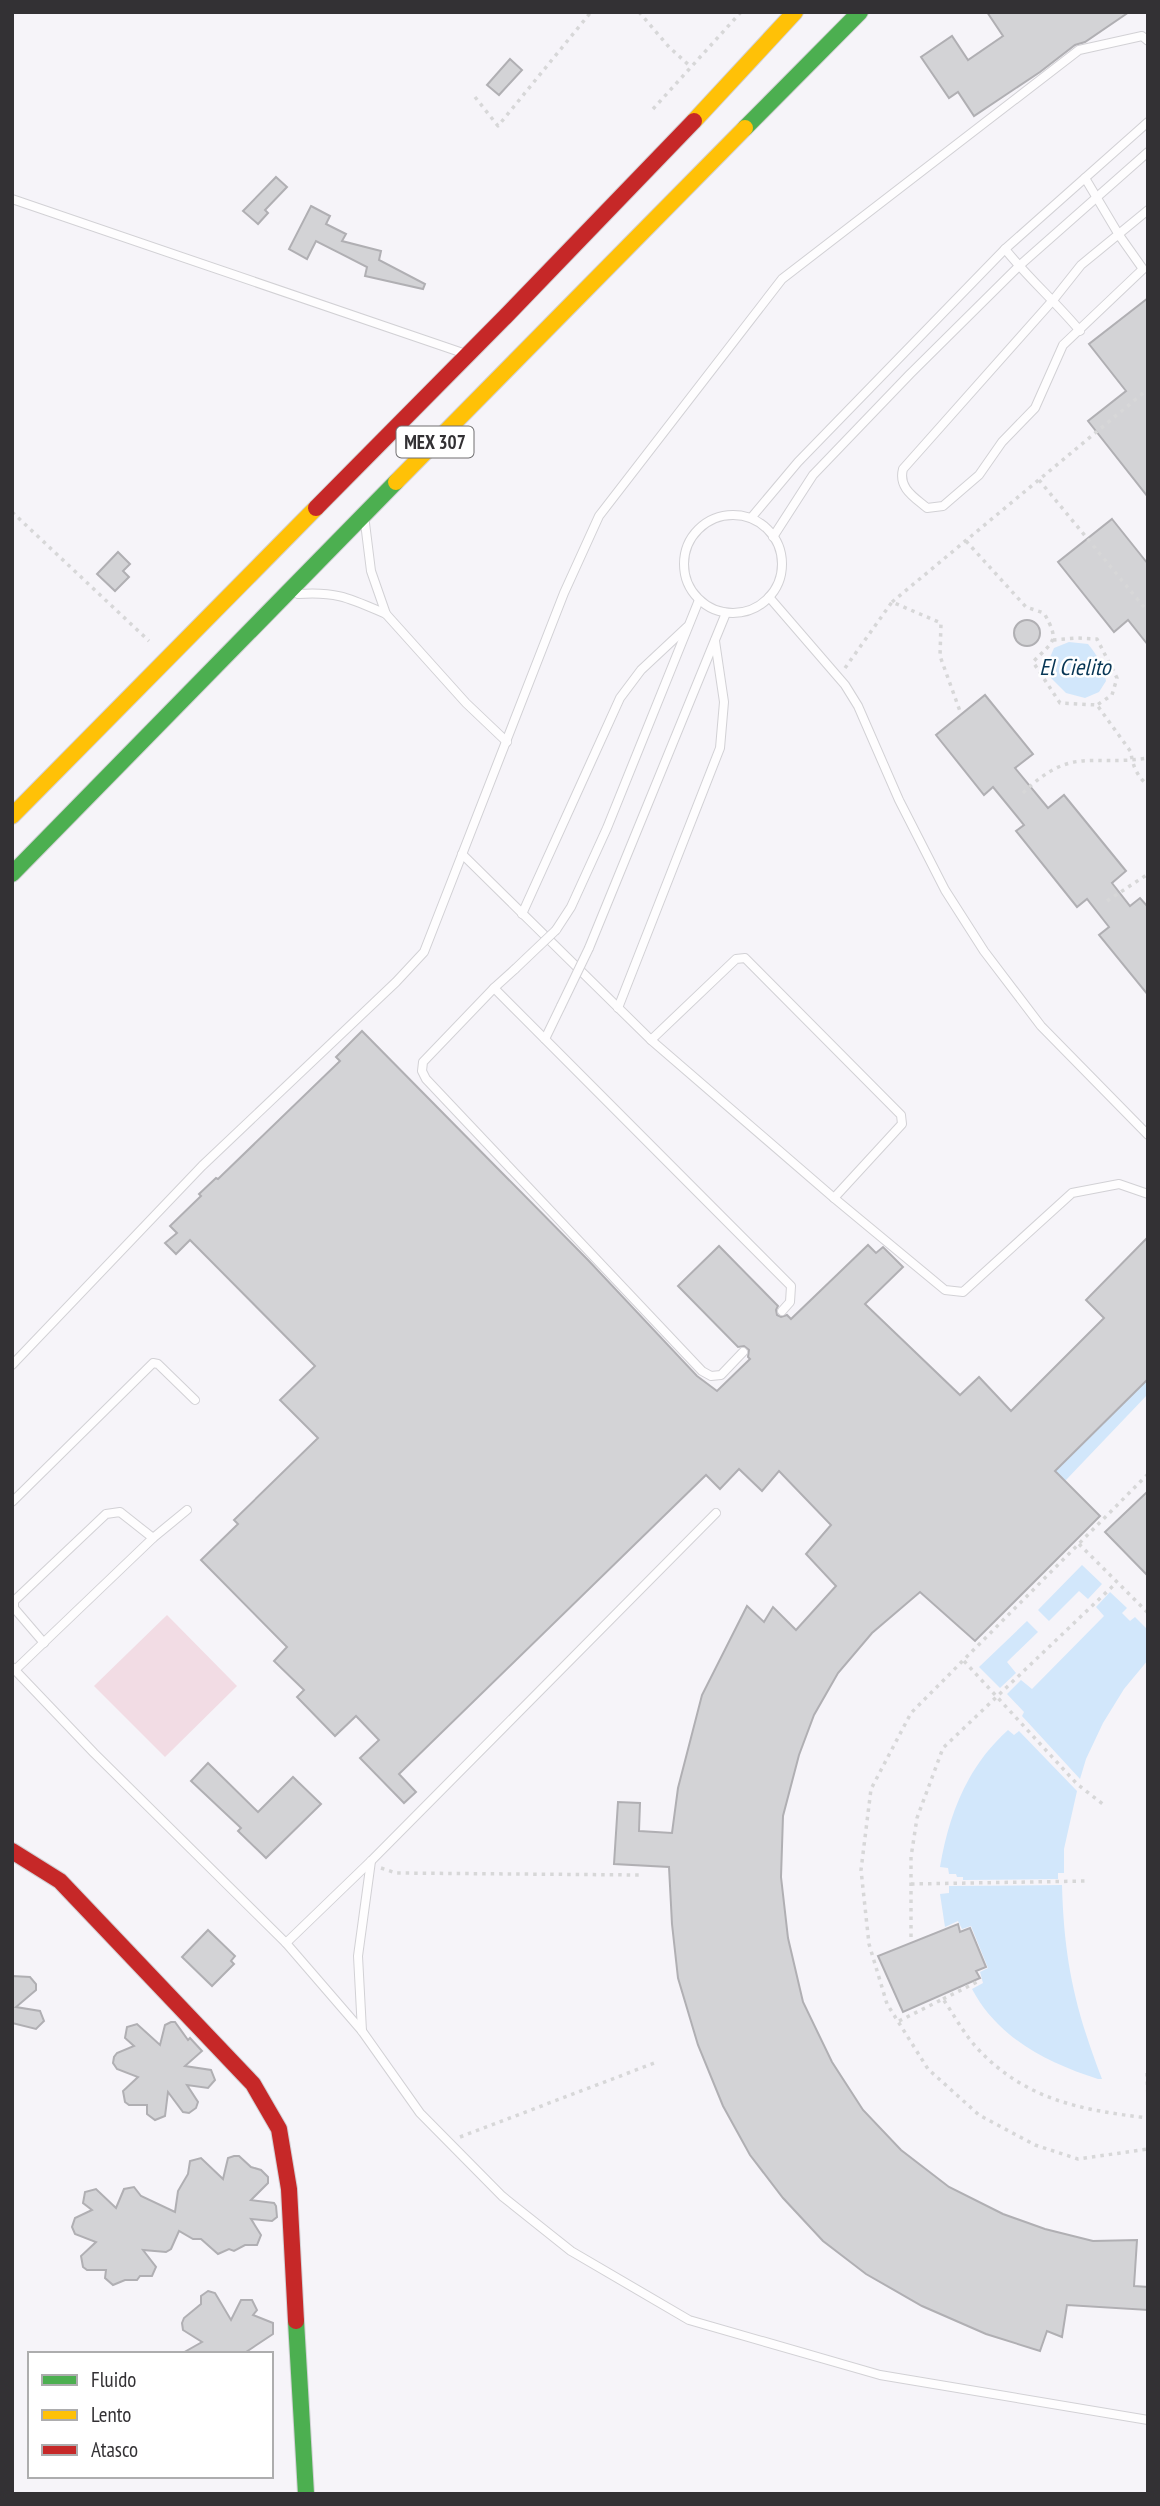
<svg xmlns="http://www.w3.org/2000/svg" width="1160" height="2506" viewBox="0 0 1160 2506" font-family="'PT Sans Narrow',sans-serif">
	<rect width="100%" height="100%" fill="#f6f4f9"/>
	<polygon fill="#f2dce4" points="167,1615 237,1686 165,1757 94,1686"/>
	<g fill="#d2e7fb">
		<path d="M1069,642L1088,644C1098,656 1103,666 1106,681L1099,692L1085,698L1066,693L1051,678L1049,660L1054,648Z"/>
		<polygon points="1148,1379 1148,1394 1065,1481 1055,1471"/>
		<polygon points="1082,1565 1102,1584 1088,1599 1079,1591 1049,1621 1038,1610"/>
		<polygon points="1110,1592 1127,1608 1122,1613 1130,1621 1135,1617 1148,1630 1148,1660 1124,1689 1103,1723 1086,1759 1080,1779 1022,1716 1024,1712 1007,1694 1021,1680 1032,1689 1104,1616 1096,1607"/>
		<polygon points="1027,1621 1038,1632 1007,1662 1016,1673 1000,1688 979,1667"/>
		<path d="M1008,1730L1014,1735L1019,1731L1077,1791L1064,1849V1873H1058V1879L963,1880V1877H957L956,1874H949L948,1868L940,1867C949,1814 967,1767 1008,1730Z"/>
		<path d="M1062,1885C1064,1960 1075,2009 1102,2079H1098C1047,2063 998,2038 972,1989L983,1983L980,1972L988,1968L971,1926L962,1929L958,1921L945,1927L940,1894L949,1893V1886Z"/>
	</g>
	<g fill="#d3d3d6" stroke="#b0afb3" stroke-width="2">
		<polygon points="987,12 1129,12 1085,42 1075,45 1040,72 974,116 958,92 949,98 921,57 952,36 968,60 1003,36"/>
		<polygon points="510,59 522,70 499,95 487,85"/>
		<polygon points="276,177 287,187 265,210 268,213 258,224 243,211"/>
		<polygon points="311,206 330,216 326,224 346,234 342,241 381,251 379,260 425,284 423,289 365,276 367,267 316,241 307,259 289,249"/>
		<polygon points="1148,298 1148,497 1088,421 1126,391 1089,344"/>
		<polygon points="1112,519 1148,564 1148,645 1128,620 1114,632 1058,562"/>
		<polygon points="118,552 130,564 123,571 129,577 115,591 97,574"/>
		<circle cx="1027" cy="633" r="13"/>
		<polygon points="985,695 1033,754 1015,768 1048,808 1064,795 1126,871 1112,883 1130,906 1140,898 1148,907 1148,995 1099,935 1109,927 1087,899 1077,907 1016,831 1024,825 993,787 984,795 936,735"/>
		<polygon points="362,1031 588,1260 697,1376 717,1391 750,1359 748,1357 749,1350 744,1346 738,1347 678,1286 719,1246 778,1306 776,1310 777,1315 781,1317 787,1315 791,1319 868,1245 876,1253 883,1247 903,1267 865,1304 960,1395 979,1377 1011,1411 1104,1318 1086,1300 1148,1237 1148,1379 1055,1471 1100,1516 975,1641 920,1592 872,1633 838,1673 814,1715 799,1755 783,1816 781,1877 788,1938 803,2002 832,2062 863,2110 901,2150 949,2187 1003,2214 1045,2229 1093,2241 1137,2240 1134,2286 1148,2287 1148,2310 1067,2305 1062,2337 1047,2331 1040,2351 986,2334 922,2306 866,2274 823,2241 783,2198 750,2155 723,2106 698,2045 678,1978 672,1924 669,1867 614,1864 618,1802 640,1803 639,1831 672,1833 678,1788 702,1695 747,1606 764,1622 773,1607 796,1630 836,1586 806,1554 831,1525 779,1471 762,1491 739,1469 720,1489 706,1475 399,1774 416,1792 404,1803 360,1758 379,1740 356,1716 335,1736 297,1697 304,1690 274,1661 287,1647 201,1560 238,1524 234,1520 318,1438 280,1400 315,1366 190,1240 176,1254 165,1243 177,1233 170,1226 201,1196 199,1194 216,1178 218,1179 340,1061 336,1057"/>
		<polygon points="1148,1491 1148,1576 1105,1532"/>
		<polygon points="208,1763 258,1812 293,1777 321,1804 266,1858 238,1831 241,1828 191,1781"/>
		<polygon points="958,1924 960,1932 970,1928 986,1967 976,1971 980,1978 903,2012 878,1956"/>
		<polygon points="208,1930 235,1956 231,1961 234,1964 212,1986 182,1957"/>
		<polygon points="12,1976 30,1977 36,1984 36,1990 16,2007 40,2011 44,2021 36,2029 12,2023"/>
		<polygon points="171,2022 175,2022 188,2040 190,2038 202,2051 185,2066 211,2070 215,2080 208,2088 187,2085 198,2102 196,2108 189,2113 183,2112 168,2092 165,2116 155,2120 147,2114 147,2105 129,2105 125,2102 123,2091 138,2077 117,2069 113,2063 114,2057 117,2053 134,2046 125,2038 127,2027 137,2024 160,2045 165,2025"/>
		<polygon points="234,2156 239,2156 251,2167 261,2170 268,2177 268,2183 251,2200 274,2203 276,2206 277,2217 272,2221 251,2219 261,2235 257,2245 245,2245 234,2251 229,2249 218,2254 201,2239 193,2239 179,2231 171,2249 166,2252 143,2250 156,2267 152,2276 140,2276 137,2280 125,2280 113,2285 105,2278 106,2270 87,2270 83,2267 81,2256 96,2242 75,2234 72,2227 75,2218 92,2210 83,2203 85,2192 96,2189 116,2208 124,2189 134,2187 141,2196 175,2212 178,2191 188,2174 190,2161 201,2158 223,2179 228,2158"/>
		<polygon points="208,2291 215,2293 231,2320 241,2300 252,2300 257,2310 253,2315 273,2323 273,2334 243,2354 181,2354 202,2342 183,2330 182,2323 184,2318 201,2304 201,2296"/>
	</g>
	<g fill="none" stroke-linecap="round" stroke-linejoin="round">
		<g stroke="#d2d1d5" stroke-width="10">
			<g id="lane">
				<path d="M1085,178L1119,235L1143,269L1063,345L1035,408L1002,442L979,475L943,506L927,508C914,497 898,488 903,469L1054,299L1081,265L1148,210"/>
				<polyline points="12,199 460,352"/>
				<path d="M1005,249C1028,278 1056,302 1080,331"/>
				<circle cx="733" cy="564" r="49"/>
				<polyline points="751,518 798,462 1005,249 1148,122"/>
				<polyline points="365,523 371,571 386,614 466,703 507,742"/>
				<polyline points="773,537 813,475 910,374 1019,266 1148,152"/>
				<path d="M298,594C337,591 351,599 386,614"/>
				<polyline points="769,597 845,685 858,706 899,800 945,890 984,951 1041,1026 1148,1135"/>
				<polyline points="462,854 651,1040 834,1198 945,1290 963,1292 1072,1193 1119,1184 1148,1194"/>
				<polyline points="522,914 620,698 641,670 687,627"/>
				<polyline points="556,930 571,907 607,828 699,600"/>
				<polyline points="589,948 726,613"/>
				<polyline points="494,988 515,969"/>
				<polyline points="618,1008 720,748 724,702 715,641"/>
				<polyline points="545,1039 561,1006"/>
				<polyline points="651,1040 736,959 745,958 901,1115 902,1124 834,1198"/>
				<polyline points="743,1352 721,1375 711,1376 702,1371 426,1079 422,1071 423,1062 494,988 791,1286 790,1302 782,1311"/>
				<polyline points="12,1365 202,1166 396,982 424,952 564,593 599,516 782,279 1079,50 1142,36 1148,41"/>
				<polyline points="12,1502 153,1363 158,1364 195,1400"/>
				<polyline points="44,1643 14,1608 14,1601 106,1514 120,1512 153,1538"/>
				<polyline points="12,1667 94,1753 286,1943 362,2031 420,2113 502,2196 571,2251 689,2320 880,2375 1148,2420"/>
				<polyline points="15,1670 153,1538 187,1510"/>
				<polyline points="286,1943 371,1861 716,1513"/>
				<polyline points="362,2031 358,1956 371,1861"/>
			</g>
		</g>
		<g stroke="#d2d1d5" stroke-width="18">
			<g id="fast">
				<polyline points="745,128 860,12"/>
				<polyline points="12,874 396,482"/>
				<polyline points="296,2321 306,2494"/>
			</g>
		</g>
		<g stroke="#d2d1d5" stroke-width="18">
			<g id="slow">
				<polyline points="694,121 795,12"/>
				<polyline points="396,482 745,128"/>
				<polyline points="12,816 316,508"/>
			</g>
		</g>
		<g stroke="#d2d1d5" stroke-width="18">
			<g id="jam">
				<polyline points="316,508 505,317 694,121"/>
				<polyline points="12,1851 60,1881 253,2084 279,2129 289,2189 296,2321"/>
			</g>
		</g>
		<g stroke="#d7d7d8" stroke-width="3.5" stroke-dasharray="3.5 5" stroke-linecap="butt">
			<polyline points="639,12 669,47 691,67"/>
			<polyline points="475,97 498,126 591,12"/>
			<polyline points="653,109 741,12"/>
			<polyline points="1039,480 1148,612"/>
			<polyline points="12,512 149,641"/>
			<path d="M966,541L1026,607L1044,613C1060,642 1054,640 1033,662L1060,703L1097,705L1131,752C1132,765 1138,778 1148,785"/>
			<polyline points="892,602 1148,389"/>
			<polyline points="1053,640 1077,638 1097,639 1117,678 1112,695 1097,705"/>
			<polyline points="845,668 892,602 941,623 940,656 961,714"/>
			<path d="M1023,793C1072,745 1091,767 1148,758"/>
			<polyline points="1107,901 1148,874"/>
			<polyline points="1148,1474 911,1713 871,1789 861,1870 869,1944 887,2004 928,2069 979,2115 1035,2145 1078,2159 1148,2149"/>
			<polyline points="1079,1544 1148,1613"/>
			<polyline points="964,1661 1077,1784 1104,1805"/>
			<polyline points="381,1868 396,1873 639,1875"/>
			<polyline points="911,1884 1088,1881"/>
			<polyline points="911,1937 911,1857 917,1818 943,1748 1116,1583"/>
			<polyline points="943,1999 979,1981"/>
			<path d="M899,2021L943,1999C954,2015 964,2034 977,2048C1025,2100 1081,2110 1148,2118"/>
			<polyline points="1147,2073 1148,2100"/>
			<polyline points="460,2137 657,2062"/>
		</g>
		<use href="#lane" stroke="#fefdfe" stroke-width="8"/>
		<use href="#fast" stroke="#4caf50" stroke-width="16"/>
		<use href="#slow" stroke="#ffc107" stroke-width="16"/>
		<use href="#jam" stroke="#c62828" stroke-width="16"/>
		<g stroke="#d2d1d5" stroke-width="10" stroke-linecap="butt">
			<g id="lane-bridge">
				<polyline points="515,969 556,930"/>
				<polyline points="561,1006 589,948"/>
			</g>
		</g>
		<use href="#lane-bridge" stroke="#fefdfe" stroke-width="8"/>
	</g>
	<g text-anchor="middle" stroke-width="5" stroke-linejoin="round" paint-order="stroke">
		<rect fill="#fff" stroke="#706f71" stroke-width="2" x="396.5" y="426.5" width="77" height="31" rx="5"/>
		<g font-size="19" font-weight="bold" fill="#333134">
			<text x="435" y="449">MEX 307</text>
		</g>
		<g font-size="23" font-style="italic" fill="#083756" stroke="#fff">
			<text x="1075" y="675">El Cielito</text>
		</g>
	</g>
	<rect width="1160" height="2506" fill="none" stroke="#333134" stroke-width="28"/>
	<rect x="28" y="2352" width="245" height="126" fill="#ffffff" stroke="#adadae" stroke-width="2"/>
	<rect x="42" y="2375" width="35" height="10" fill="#4caf50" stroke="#adadae" stroke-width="2"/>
	<text x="91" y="2387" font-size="21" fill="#333134">Fluido</text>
	<rect x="42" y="2410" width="35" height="10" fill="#ffc107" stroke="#adadae" stroke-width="2"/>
	<text x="91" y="2422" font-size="21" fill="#333134">Lento</text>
	<rect x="42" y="2445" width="35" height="10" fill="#c62828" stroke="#adadae" stroke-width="2"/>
	<text x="91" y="2457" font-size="21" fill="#333134">Atasco</text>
</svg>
